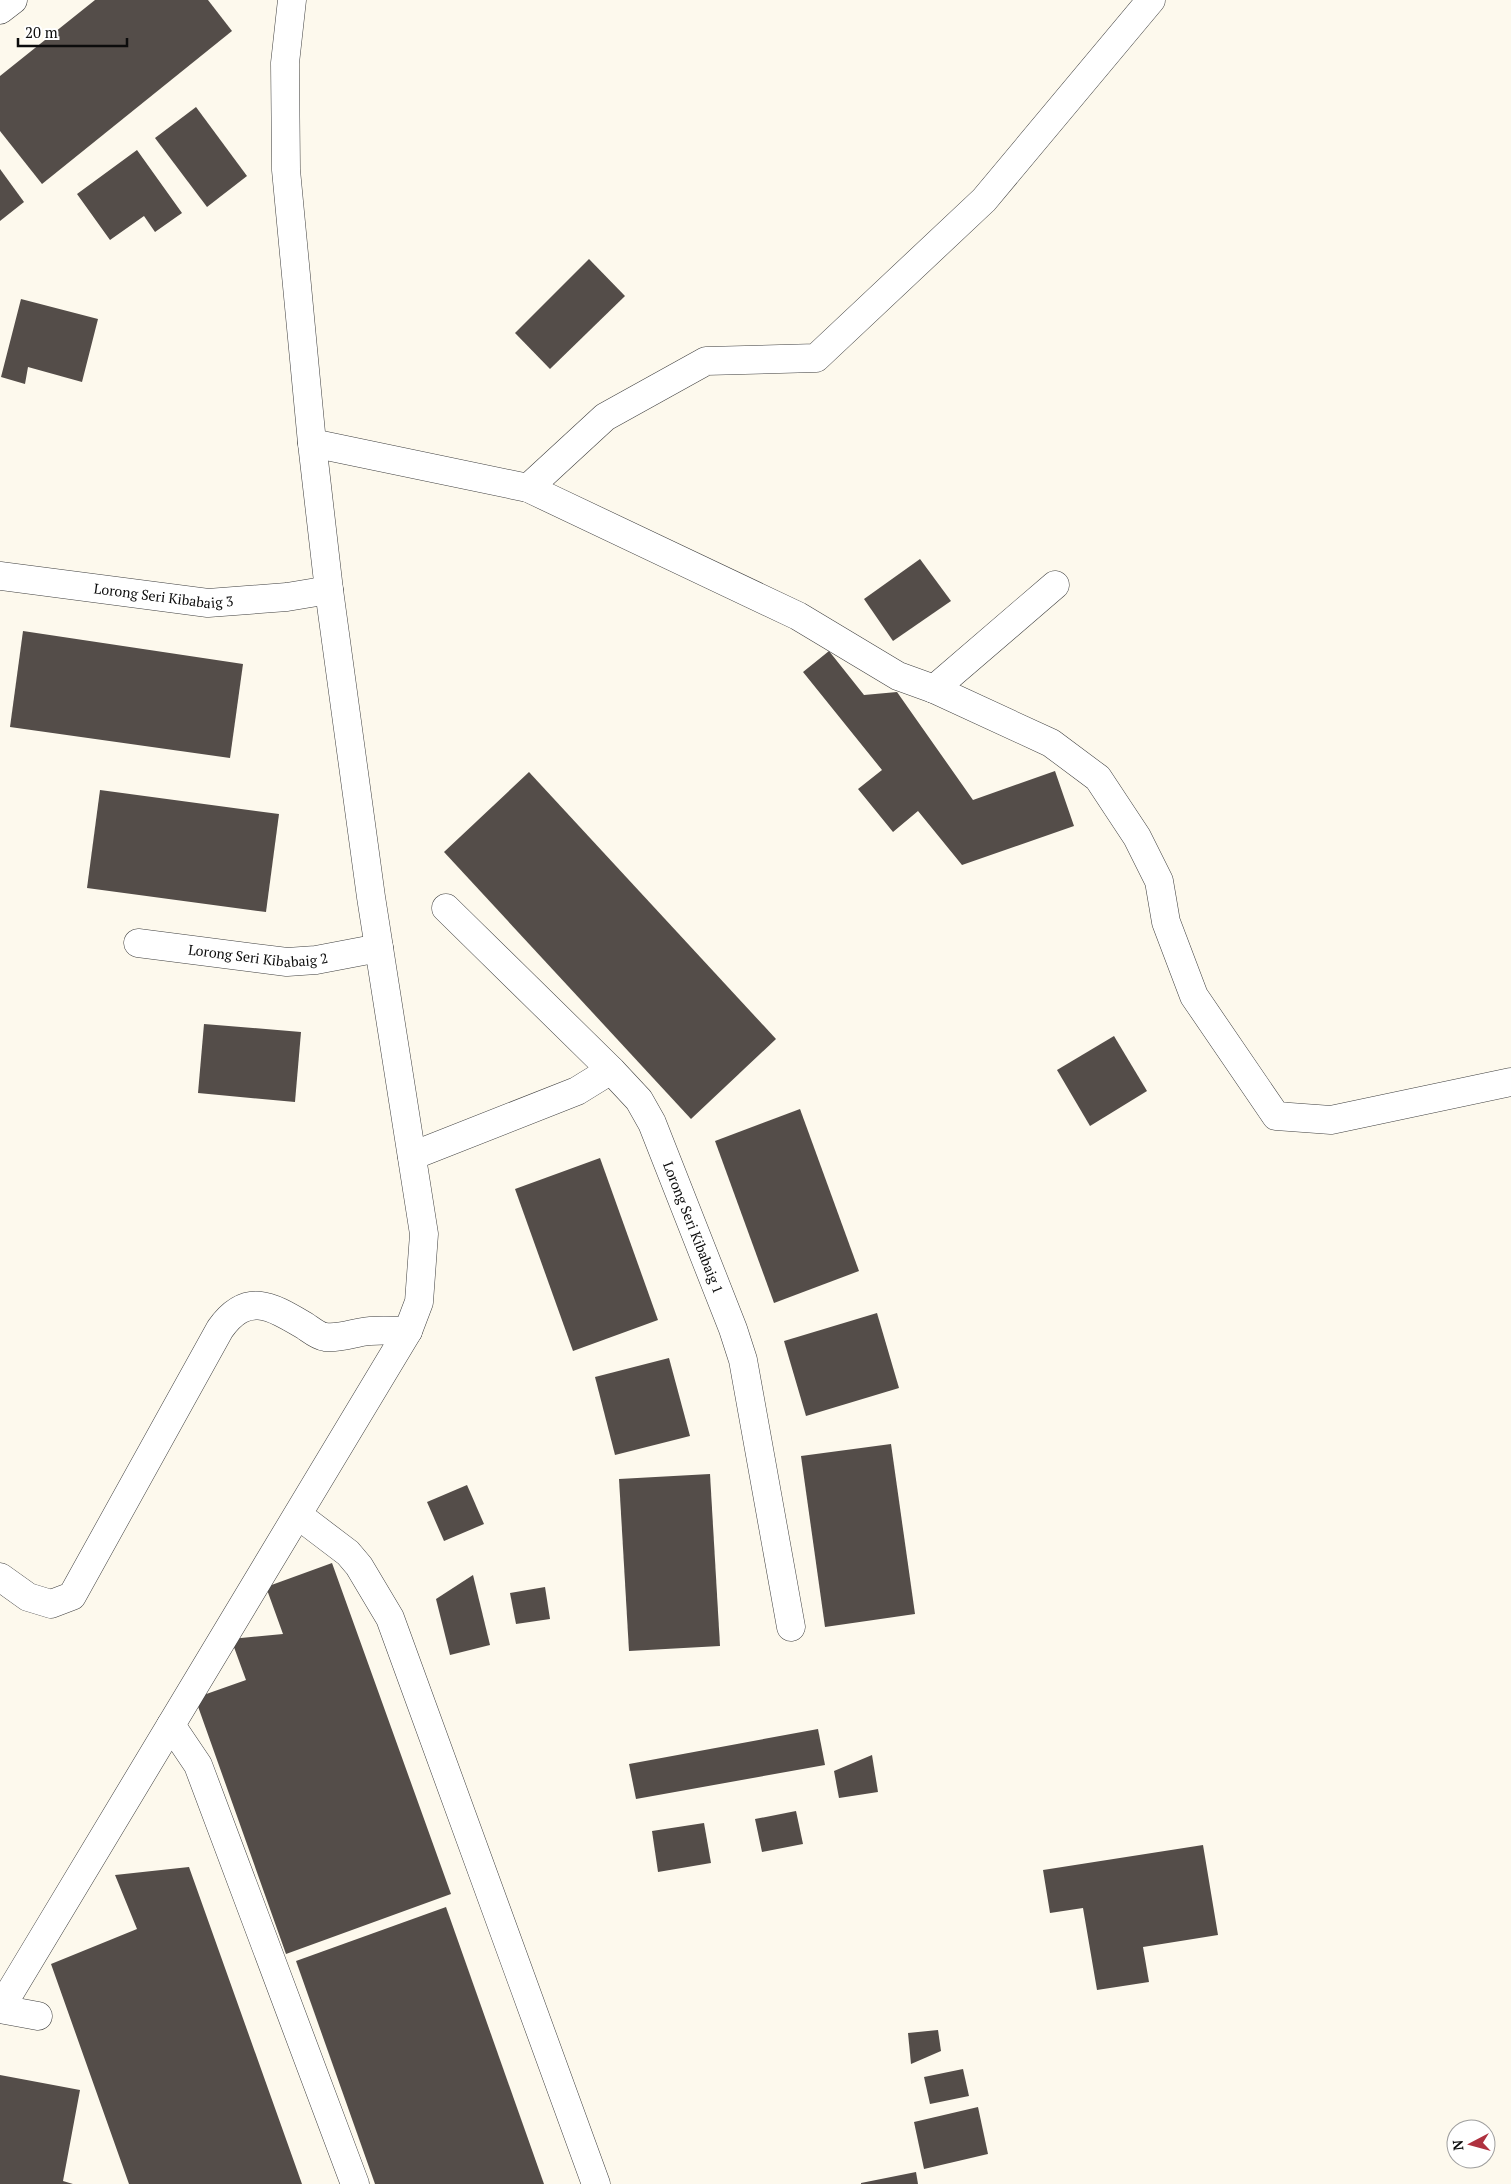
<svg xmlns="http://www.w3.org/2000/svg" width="1511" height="2184" viewBox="0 0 1511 2184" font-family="'PT Serif',serif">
	<rect width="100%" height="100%" fill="#fdf9ed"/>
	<g fill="#544d49">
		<polygon points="95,0 208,0 232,31 42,184 0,131 0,76"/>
		<polygon points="196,107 247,176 207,207 155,138"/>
		<polygon points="137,150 182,213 155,232 144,216 110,240 77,194"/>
		<polygon points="0,169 24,202 0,221"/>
		<polygon points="589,259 625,296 550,369 515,333"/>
		<polygon points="21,299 98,319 82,382 28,367 25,384 1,377"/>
		<polygon points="920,559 951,601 893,641 864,599"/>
		<polygon points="23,631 243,664 230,758 10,727"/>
		<polygon points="829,651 864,695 897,692 973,800 1055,771 1074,826 962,865 918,811 893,832 858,789 882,770 803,672"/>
		<polygon points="529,772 776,1039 691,1119 444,852"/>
		<polygon points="100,790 279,814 266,912 87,888"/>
		<polygon points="204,1024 301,1032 295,1102 198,1093"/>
		<polygon points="1114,1036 1147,1091 1090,1126 1057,1070"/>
		<polygon points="800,1109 859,1271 774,1303 715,1141"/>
		<polygon points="600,1158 658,1320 573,1351 515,1189"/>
		<polygon points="877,1313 899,1388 806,1416 784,1341"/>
		<polygon points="669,1358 690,1436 615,1455 595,1377"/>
		<polygon points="891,1444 915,1614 825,1627 801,1456"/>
		<polygon points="710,1474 720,1646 629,1651 619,1479"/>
		<polygon points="467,1485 484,1524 444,1541 427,1502"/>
		<polygon points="332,1563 451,1894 286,1954 195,1698 246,1680 231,1639 283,1634 266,1587"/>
		<polygon points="473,1575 490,1645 450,1655 436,1599"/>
		<polygon points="545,1587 550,1619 516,1624 510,1593"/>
		<polygon points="818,1729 825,1765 636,1799 629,1764"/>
		<polygon points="872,1755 878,1792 839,1798 834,1771"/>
		<polygon points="796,1811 803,1844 762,1852 755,1819"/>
		<polygon points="704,1823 711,1863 658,1872 652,1831"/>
		<polygon points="1203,1845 1218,1935 1143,1947 1149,1982 1097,1990 1083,1908 1050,1913 1043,1870"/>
		<polygon points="189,1867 302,2184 129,2184 51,1964 137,1929 115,1875"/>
		<polygon points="446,1907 544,2184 375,2184 296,1961"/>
		<polygon points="938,2030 941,2051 911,2064 908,2033"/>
		<polygon points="963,2069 969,2096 930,2104 924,2077"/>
		<polygon points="0,2075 80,2090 63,2181 73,2184 0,2184"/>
		<polygon points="978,2107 988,2154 924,2169 914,2122"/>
		<polygon points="916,2172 918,2184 861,2184 861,2183"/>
	</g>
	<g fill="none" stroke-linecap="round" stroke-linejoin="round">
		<g stroke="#3f3f3f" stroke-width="29">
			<g id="minor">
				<polyline points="0,10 13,0"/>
				<polyline points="312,443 528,488 798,616 898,676 934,689 1051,743 1098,778 1137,837 1159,881 1166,922 1194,996 1276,1116 1331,1120 1511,1082"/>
				<polyline points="528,488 605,417 706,361 816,358 984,200 1151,0"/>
				<path id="s1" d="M0,576L208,603L287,597L329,590"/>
				<polyline points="934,689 1055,585"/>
				<path id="s2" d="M446,908L611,1070L639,1100L652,1123L733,1329L743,1360L791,1627"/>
				<path id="s3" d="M138,943L287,962L316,960L379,948"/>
				<polyline points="412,1156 577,1091 611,1070"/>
				<polyline points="298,1515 348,1553 359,1566 390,1618 596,2184"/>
				<path d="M0,1577L28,1597L51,1604L72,1596L220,1329C247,1291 271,1306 305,1326C311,1330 318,1336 325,1337C342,1339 354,1332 370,1331C383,1330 396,1331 408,1331"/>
				<polyline points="171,1725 198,1765 355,2184"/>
				<polyline points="0,2009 408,1331 419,1302 424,1234 371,897 329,590 312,443 286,170 285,63 292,0"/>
				<polyline points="0,2009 38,2016"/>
			</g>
		</g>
		<use href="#minor" stroke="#fff" stroke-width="28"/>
	</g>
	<g text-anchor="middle" stroke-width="5" stroke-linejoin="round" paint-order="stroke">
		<g font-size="14" fill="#0c0c0c" stroke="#fff">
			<text dy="5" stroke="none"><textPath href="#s1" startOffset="165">Lorong Seri Kibabaig 3</textPath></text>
			<text dy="5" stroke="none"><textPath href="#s3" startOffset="121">Lorong Seri Kibabaig 2</textPath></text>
			<text dy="5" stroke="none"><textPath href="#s2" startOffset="411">Lorong Seri Kibabaig 1</textPath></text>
		</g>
	</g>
	<g transform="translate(1471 2144) rotate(264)"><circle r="24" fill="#ffffff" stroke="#9e9e9e"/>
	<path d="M0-4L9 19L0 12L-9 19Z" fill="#af313f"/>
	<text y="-8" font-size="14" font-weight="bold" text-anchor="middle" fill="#0c0c0c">N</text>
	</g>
	<path d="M18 38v8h109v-8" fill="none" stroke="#0c0c0c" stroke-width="2.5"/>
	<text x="25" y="38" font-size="15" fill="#0c0c0c" stroke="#ffffff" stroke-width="4" paint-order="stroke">20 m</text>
</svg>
